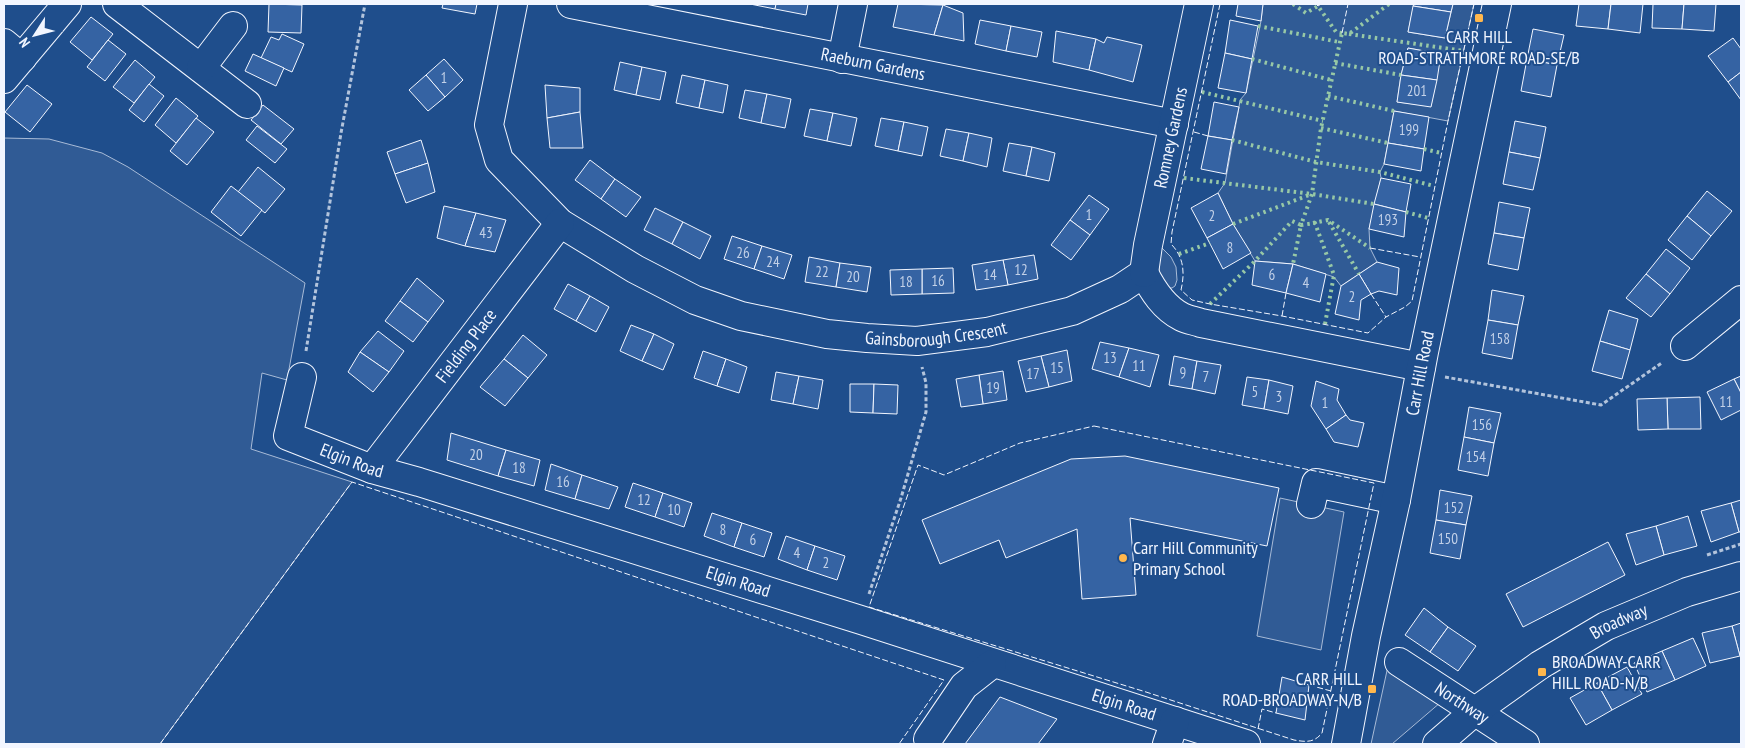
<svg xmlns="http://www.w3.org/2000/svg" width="1745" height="748" viewBox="0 0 1745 748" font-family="'PT Sans Narrow',sans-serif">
	<rect width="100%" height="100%" fill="#1f4e8c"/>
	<g fill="#305b95" stroke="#a8bbd7" fill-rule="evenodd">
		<path d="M1263,4H1414L1408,32L1445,38L1453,4H1474L1448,121L1394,111L1384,164L1380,172L1381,178L1369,229L1370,248L1377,262L1341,286L1334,277L1293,264L1255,261L1233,224L1218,193L1225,183L1239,107L1240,100L1246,93L1261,21ZM1408,48L1441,54L1431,106L1397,102L1401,75Z"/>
		<polygon points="4,138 49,139 102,153 128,167 305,283 287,380 262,373 251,449 352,482 160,744 4,744"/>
		<polygon points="1160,246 1171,257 1176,267 1177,280 1175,286 1172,288 1168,288 1161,278 1159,270"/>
		<polygon points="1280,498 1344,512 1321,650 1257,636"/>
		<polygon points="1388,666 1441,702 1392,744 1371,744"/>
	</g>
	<g fill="#3563a3" stroke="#f2f6ff">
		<polygon points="269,4 302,5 301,33 268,32"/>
		<polygon points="443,4 477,4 475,14 442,8"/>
		<polygon points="750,4 776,4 775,9"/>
		<polygon points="776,4 808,4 806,15 775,9"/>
		<polygon points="898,4 943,5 934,35 893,27"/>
		<polygon points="1238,4 1263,4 1261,21 1236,16"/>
		<polygon points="1414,4 1453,4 1451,12 1413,6"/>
		<polygon points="1579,4 1611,4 1608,29 1576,26"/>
		<polygon points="1611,4 1643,4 1640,33 1608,29"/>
		<polygon points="1653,4 1684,4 1682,29 1652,28"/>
		<polygon points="1684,4 1716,4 1714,31 1682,29"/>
		<polygon points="943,5 963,13 964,41 934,35"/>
		<polygon points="1413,6 1451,12 1445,38 1408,32"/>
		<polygon points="91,17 113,34 92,60 70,42"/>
		<polygon points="980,20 1011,26 1006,51 975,44"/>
		<polygon points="1230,20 1258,26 1252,59 1225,53"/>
		<polygon points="1011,26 1042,32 1037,57 1006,51"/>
		<polygon points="1533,29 1564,35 1557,65 1527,59"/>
		<polygon points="1056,31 1096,39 1089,70 1053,62"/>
		<polygon points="282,34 304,44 292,72 261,58 271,37 279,40"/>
		<polygon points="1107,37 1142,45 1133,82 1089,70 1096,39 1104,43"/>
		<polygon points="1733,38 1741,49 1741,72 1728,82 1708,56"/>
		<polygon points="108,40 126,54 105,81 87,67"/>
		<polygon points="1408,48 1441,54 1437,80 1401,75"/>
		<polygon points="1225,53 1252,59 1246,93 1218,88"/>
		<polygon points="253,54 284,68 276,86 245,71"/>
		<polygon points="444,59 463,80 445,97 426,75"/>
		<polygon points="1527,59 1557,65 1551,97 1521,91"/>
		<polygon points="135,60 155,77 134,103 113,87"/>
		<polygon points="620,62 642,67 636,95 614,90"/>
		<polygon points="642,67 666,72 660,100 636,95"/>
		<polygon points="1741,72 1741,100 1728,82"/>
		<polygon points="426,75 445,97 428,111 409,90"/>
		<polygon points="682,75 705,80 699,108 676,103"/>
		<polygon points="1401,75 1437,80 1431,107 1397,102"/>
		<polygon points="705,80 728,85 723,113 699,108"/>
		<polygon points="149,84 164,96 144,122 129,110"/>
		<polygon points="27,85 52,104 30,132 5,112"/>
		<polygon points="545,85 580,88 580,112 547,118"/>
		<polygon points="745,90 767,94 761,123 739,118"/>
		<polygon points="767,94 791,99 785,128 761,123"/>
		<polygon points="176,98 198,116 176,143 155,125"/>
		<polygon points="1214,102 1239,107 1232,140 1208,136"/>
		<polygon points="263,105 294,129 281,144 251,120"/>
		<polygon points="810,109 833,113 827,141 804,136"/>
		<polygon points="1394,111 1429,117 1424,149 1388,143"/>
		<polygon points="580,112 583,148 550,148 547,118"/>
		<polygon points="833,113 857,118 851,146 827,141"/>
		<polygon points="196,118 214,132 187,165 170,151"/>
		<polygon points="881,118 904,122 898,151 875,146"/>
		<polygon points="1515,121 1546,127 1540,158 1509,152"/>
		<polygon points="904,122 928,127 922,156 898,151"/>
		<polygon points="257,126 287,149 275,163 246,140"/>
		<polygon points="946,129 969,133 963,161 940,156"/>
		<polygon points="969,133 992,138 987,167 963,161"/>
		<polygon points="1208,136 1232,140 1226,174 1201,169"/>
		<polygon points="421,140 428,163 395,174 387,152"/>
		<polygon points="1009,143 1032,147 1026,176 1003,171"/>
		<polygon points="1388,143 1424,149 1421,171 1384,164"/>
		<polygon points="1032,147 1055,153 1049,181 1026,176"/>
		<polygon points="1509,152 1540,158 1533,190 1503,184"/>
		<polygon points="590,160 615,179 601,199 575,180"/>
		<polygon points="428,163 435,192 406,203 395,174"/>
		<polygon points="258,167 285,189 265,213 238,192"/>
		<polygon points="1381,178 1411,184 1406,212 1374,204"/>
		<polygon points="615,179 641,197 626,217 601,199"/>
		<polygon points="231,186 262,210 241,236 211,212"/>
		<polygon points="1707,191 1732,211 1711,236 1687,216"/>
		<polygon points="1218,193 1233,224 1207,238 1191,208"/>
		<polygon points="1089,195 1109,209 1090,235 1070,220"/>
		<polygon points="1499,202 1530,208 1524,238 1494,233"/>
		<polygon points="1374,204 1406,212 1404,237 1369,229"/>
		<polygon points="444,206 476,213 465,246 437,238"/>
		<polygon points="655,208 683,222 672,244 644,230"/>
		<polygon points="476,213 506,220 495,252 465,246"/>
		<polygon points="1687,216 1711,236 1692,260 1668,240"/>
		<polygon points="1070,220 1090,235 1071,260 1051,245"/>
		<polygon points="683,222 711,236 700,259 672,244"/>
		<polygon points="1233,224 1251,253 1223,269 1207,238"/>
		<polygon points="1494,233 1524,238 1518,270 1488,264"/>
		<polygon points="732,236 762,246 754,269 724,259"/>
		<polygon points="762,246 792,255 784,279 754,269"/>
		<polygon points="1666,249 1690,268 1670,294 1646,274"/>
		<polygon points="1034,255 1038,279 1008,285 1003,260"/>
		<polygon points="809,257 840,263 836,287 805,282"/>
		<polygon points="1003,260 1008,285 976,290 972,265"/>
		<polygon points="1255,261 1293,264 1286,293 1252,285"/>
		<polygon points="1377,262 1399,268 1397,295 1379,291 1371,294 1359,274"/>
		<polygon points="840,263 871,267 867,292 836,287"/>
		<polygon points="1293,264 1326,274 1320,302 1286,293"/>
		<polygon points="953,268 954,293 922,294 922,269"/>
		<polygon points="922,269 922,294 891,295 890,270"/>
		<polygon points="1359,274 1371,294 1361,300 1359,320 1335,314 1341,286"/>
		<polygon points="1646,274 1670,294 1651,317 1626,298"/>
		<polygon points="417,278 444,301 428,322 400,301"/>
		<polygon points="568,284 590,296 576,321 554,309"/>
		<polygon points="1492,290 1524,296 1518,325 1488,320"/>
		<polygon points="590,296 609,307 596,332 576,321"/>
		<polygon points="400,301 428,322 413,342 385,321"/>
		<polygon points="1609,310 1638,319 1630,350 1600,341"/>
		<polygon points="1488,320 1518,325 1512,359 1482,353"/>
		<polygon points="631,325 654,334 642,361 620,351"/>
		<polygon points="378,331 404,351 389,372 360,352"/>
		<polygon points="654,334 674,344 663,370 642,361"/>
		<polygon points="523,335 547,355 528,378 504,359"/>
		<polygon points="1600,341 1630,350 1622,379 1592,371"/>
		<polygon points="1100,342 1129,348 1119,377 1092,369"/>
		<polygon points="1129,348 1159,355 1150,387 1119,377"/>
		<polygon points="1067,350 1072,381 1049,387 1041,356"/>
		<polygon points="703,351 726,359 717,386 694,378"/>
		<polygon points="360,352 389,372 373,392 348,372"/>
		<polygon points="1041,356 1049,387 1026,392 1018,361"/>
		<polygon points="1174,356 1197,361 1192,389 1169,385"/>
		<polygon points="504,359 528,378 505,406 480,387"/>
		<polygon points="726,359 747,367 739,393 717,386"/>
		<polygon points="1197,361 1221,365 1215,394 1192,389"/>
		<polygon points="1003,371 1007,400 983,404 979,375"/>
		<polygon points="776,372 799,376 793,404 771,400"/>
		<polygon points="979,375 983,404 961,407 956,379"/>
		<polygon points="799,376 823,380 818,409 793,404"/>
		<polygon points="1741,376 1741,393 1734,379"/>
		<polygon points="1247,377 1269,380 1264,409 1242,405"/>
		<polygon points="1734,379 1741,393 1741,410 1721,420 1707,392"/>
		<polygon points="1269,380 1293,386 1288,414 1264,409"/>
		<polygon points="1316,381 1339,389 1337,400 1346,415 1326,429 1311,406"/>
		<polygon points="850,384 874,384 873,413 850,412"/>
		<polygon points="874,384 898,385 897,414 873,413"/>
		<polygon points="1700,397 1701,429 1668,429 1667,398"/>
		<polygon points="1667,398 1668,429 1638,430 1637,399"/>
		<polygon points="1469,407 1501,413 1494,443 1464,437"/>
		<polygon points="1346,415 1350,420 1364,423 1358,447 1334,442 1326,429"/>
		<polygon points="451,433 506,450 498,476 447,460"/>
		<polygon points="1464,437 1494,443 1488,476 1458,470"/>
		<polygon points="506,450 540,460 534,486 498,476"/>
		<polygon points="1125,456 1279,488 1267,546 1130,518 1136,595 1082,599 1077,529 1006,558 999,540 940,564 922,520 1071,459"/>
		<polygon points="551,464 582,475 575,499 545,490"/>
		<polygon points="582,475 618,487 609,509 575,499"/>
		<polygon points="633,483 663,493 655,517 625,507"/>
		<polygon points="1440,490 1472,496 1466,525 1436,520"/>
		<polygon points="663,493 692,503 684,527 655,517"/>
		<polygon points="1741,500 1741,532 1739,532 1731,503"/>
		<polygon points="1731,503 1739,532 1711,542 1701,511"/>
		<polygon points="712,513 742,523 734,547 704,536"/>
		<polygon points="1688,516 1697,546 1664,555 1656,526"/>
		<polygon points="1436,520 1466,525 1460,559 1430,553"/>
		<polygon points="742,523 772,533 764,557 734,547"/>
		<polygon points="1656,526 1664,555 1636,565 1626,534"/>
		<polygon points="786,536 815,546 807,570 778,559"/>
		<polygon points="1608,542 1625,575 1523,627 1506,594"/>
		<polygon points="815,546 845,556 837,580 807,570"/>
		<polygon points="1424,608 1448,627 1430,652 1405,635"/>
		<polygon points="1741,623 1741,655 1740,656 1732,626"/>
		<polygon points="1732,626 1740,656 1710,663 1702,633"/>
		<polygon points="1448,627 1476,646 1458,671 1430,652"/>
		<polygon points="1693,638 1706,666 1675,680 1662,651"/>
		<polygon points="1662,651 1675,680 1647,692 1634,663"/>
		<polygon points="1627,667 1642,694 1612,710 1597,683"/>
		<polygon points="1282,677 1309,685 1305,720 1276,713"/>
		<polygon points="1597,683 1612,710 1586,725 1570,698"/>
		<polygon points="1000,697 1057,719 1038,744 965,744"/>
	</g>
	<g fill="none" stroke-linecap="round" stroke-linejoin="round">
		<g stroke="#f2f6ff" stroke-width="30">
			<g id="minor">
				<polyline points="117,4 247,104"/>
				<path id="s1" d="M513,4L489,125L499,160L560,223L635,269L695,300L741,316L827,334L867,338L917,341L987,332L1072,311L1120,289L1144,273C1153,291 1164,308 1182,317C1188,320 1196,321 1201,323L1421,367"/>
				<path id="s2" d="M571,4L1174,124"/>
				<polyline points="4,43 22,58"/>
				<polyline points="842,59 853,4"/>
				<polyline points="201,68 233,26"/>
				<polyline points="4,79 67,4"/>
				<path id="s3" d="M1144,273L1148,245L1199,4"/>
				<polyline points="1685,346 1741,300"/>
				<path id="s4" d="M302,377L288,436L372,469L419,482L861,620L1246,744"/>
				<path id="s5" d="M372,469L560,223"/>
				<polyline points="1311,504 1316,483 1396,500"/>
				<path id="s6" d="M1399,662L1525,744"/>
				<polyline points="928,739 964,686 992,664"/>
				<polyline points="1167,744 1175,721"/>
				<path id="s7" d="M1346,744L1366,636L1396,500L1424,352L1497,4"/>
				<path id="s8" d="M1437,744L1474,712L1540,665L1606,626L1687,592L1741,576"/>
			</g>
		</g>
		<g stroke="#b3c4dc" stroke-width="3" stroke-dasharray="4 2.5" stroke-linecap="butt">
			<polyline points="306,351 341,133 365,4"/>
			<polyline points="1445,377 1601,405 1663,362"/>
			<polyline points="1707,555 1741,544"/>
			<polyline points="869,594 901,498 926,412 926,383 922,367"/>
		</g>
		<use href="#minor" stroke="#1f4e8c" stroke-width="28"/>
		<g stroke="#97c8a6" stroke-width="4" stroke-dasharray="2.5 4" stroke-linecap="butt">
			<polyline points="1293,4 1306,13 1318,6 1336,32 1342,33"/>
			<polyline points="1258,26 1339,42"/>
			<polyline points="1349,34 1464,51"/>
			<polyline points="1252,59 1331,80"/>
			<polyline points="1335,63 1401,75"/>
			<polyline points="1202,92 1323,121"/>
			<polyline points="1328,96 1394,111"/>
			<polyline points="1321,128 1388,143"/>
			<polyline points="1232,140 1316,162 1380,172 1434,186"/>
			<polyline points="1424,149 1441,153"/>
			<polyline points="1184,178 1312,194 1374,204"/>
			<polyline points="1406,212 1428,218"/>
			<polyline points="1329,222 1359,274"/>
			<polyline points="1313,223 1328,220 1370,248"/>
			<polyline points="1233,224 1309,195"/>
			<polyline points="1179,254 1210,243"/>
			<polyline points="1210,304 1255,261 1292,221 1301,225 1293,264"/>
			<polyline points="1325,324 1334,275 1315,223 1301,225 1312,194 1321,128 1342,33 1349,34 1389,4"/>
		</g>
		<g stroke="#f2f6ff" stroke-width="1" stroke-dasharray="6 2.5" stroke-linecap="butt">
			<path d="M1220,4L1172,232L1171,244C1184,257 1185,273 1181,290L1192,300L1210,304L1282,316L1368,333L1386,317L1405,307L1412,301L1448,121L1474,4"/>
			<polyline points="1316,4 1318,6 1321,4"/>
			<polyline points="1342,33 1348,4"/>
			<polyline points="1194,132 1208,136"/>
			<polyline points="1370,248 1420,257"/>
			<polyline points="1371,294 1386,317"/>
			<polyline points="1282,316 1286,293"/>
			<path d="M1094,426L1374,483L1322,733C1314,743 1306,742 1294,740L1146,692L869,607L918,465L944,475L1020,443Z"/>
			<polyline points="1309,685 1331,691"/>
			<polyline points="1258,729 1262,709 1276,713"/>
			<polyline points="160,744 352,482 944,680 899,744"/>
		</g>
	</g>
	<g fill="#ffb74d" stroke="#1f4e8c" stroke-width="2">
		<rect x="1474" y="13" width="10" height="10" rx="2.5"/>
		<circle cx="1123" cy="558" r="5"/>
		<rect x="1537" y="667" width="10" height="10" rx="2.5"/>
		<rect x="1367" y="684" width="10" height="10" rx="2.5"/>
	</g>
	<g text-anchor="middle" stroke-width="4" stroke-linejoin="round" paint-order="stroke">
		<g font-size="15" fill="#c3d1e8">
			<text x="444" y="83">1</text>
			<text x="1417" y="96">201</text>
			<text x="1409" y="135">199</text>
			<text x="1089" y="220">1</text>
			<text x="1212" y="221">2</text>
			<text x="1388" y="225">193</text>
			<text x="486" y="238">43</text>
			<text x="1230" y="253">8</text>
			<text x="743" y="258">26</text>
			<text x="773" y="267">24</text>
			<text x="1021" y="275">12</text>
			<text x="822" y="277">22</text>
			<text x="990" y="280">14</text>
			<text x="1272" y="280">6</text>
			<text x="853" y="282">20</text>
			<text x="938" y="286">16</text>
			<text x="906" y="287">18</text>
			<text x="1306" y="288">4</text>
			<text x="1352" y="302">2</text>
			<text x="1500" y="344">158</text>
			<text x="1110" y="363">13</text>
			<text x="1139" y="371">11</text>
			<text x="1057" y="373">15</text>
			<text x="1183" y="378">9</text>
			<text x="1033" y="379">17</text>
			<text x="1206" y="382">7</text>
			<text x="993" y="393">19</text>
			<text x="1255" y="397">5</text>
			<text x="1279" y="402">3</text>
			<text x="1726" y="407">11</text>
			<text x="1325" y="408">1</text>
			<text x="1482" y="430">156</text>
			<text x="476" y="460">20</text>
			<text x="1476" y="462">154</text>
			<text x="519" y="473">18</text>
			<text x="563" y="487">16</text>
			<text x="644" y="505">12</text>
			<text x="1454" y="513">152</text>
			<text x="674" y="515">10</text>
			<text x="723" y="535">8</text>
			<text x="1448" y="544">150</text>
			<text x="753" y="545">6</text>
			<text x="797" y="558">4</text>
			<text x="826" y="568">2</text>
		</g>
		<g font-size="18" fill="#f2f6ff" stroke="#1f4e8c" text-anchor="start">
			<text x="1479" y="43" text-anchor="middle">CARR HILL<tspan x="1479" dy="21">ROAD-STRATHMORE ROAD-SE/B</tspan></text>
			<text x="1133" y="554">Carr Hill Community<tspan x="1133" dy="21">Primary School</tspan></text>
			<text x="1552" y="668">BROADWAY-CARR<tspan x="1552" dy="21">HILL ROAD-N/B</tspan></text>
			<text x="1362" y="685" text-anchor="end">CARR HILL<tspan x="1362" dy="21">ROAD-BROADWAY-N/B</tspan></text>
		</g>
		<g font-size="18" fill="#f2f6ff" stroke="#1f4e8c">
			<text dy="6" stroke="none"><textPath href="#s2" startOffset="308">Raeburn Gardens</textPath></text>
			<text dy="6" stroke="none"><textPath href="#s3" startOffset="138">Romney Gardens</textPath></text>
			<text dy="6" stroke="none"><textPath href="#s1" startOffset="649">Gainsborough Crescent</textPath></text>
			<text dy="6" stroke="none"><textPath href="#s5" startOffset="155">Fielding Place</textPath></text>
			<text dy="6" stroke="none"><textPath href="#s7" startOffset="378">Carr Hill Road</textPath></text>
			<text dy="6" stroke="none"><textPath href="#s4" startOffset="129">Elgin Road</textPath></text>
			<text dy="6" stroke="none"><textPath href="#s4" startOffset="534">Elgin Road</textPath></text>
			<text dy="6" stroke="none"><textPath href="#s8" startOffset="220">Broadway</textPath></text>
			<text dy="6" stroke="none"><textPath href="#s6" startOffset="75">Northway</textPath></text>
			<text dy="6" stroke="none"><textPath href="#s4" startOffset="939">Elgin Road</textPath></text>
		</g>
	</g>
	<rect width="1745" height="748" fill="none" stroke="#f2f6ff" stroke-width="10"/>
	<g transform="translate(35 35) rotate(234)" stroke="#1f4e8c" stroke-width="4" paint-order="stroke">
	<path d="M0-4L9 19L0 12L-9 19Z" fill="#f2f6ff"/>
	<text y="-8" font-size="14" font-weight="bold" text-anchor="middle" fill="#f2f6ff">N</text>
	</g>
</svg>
